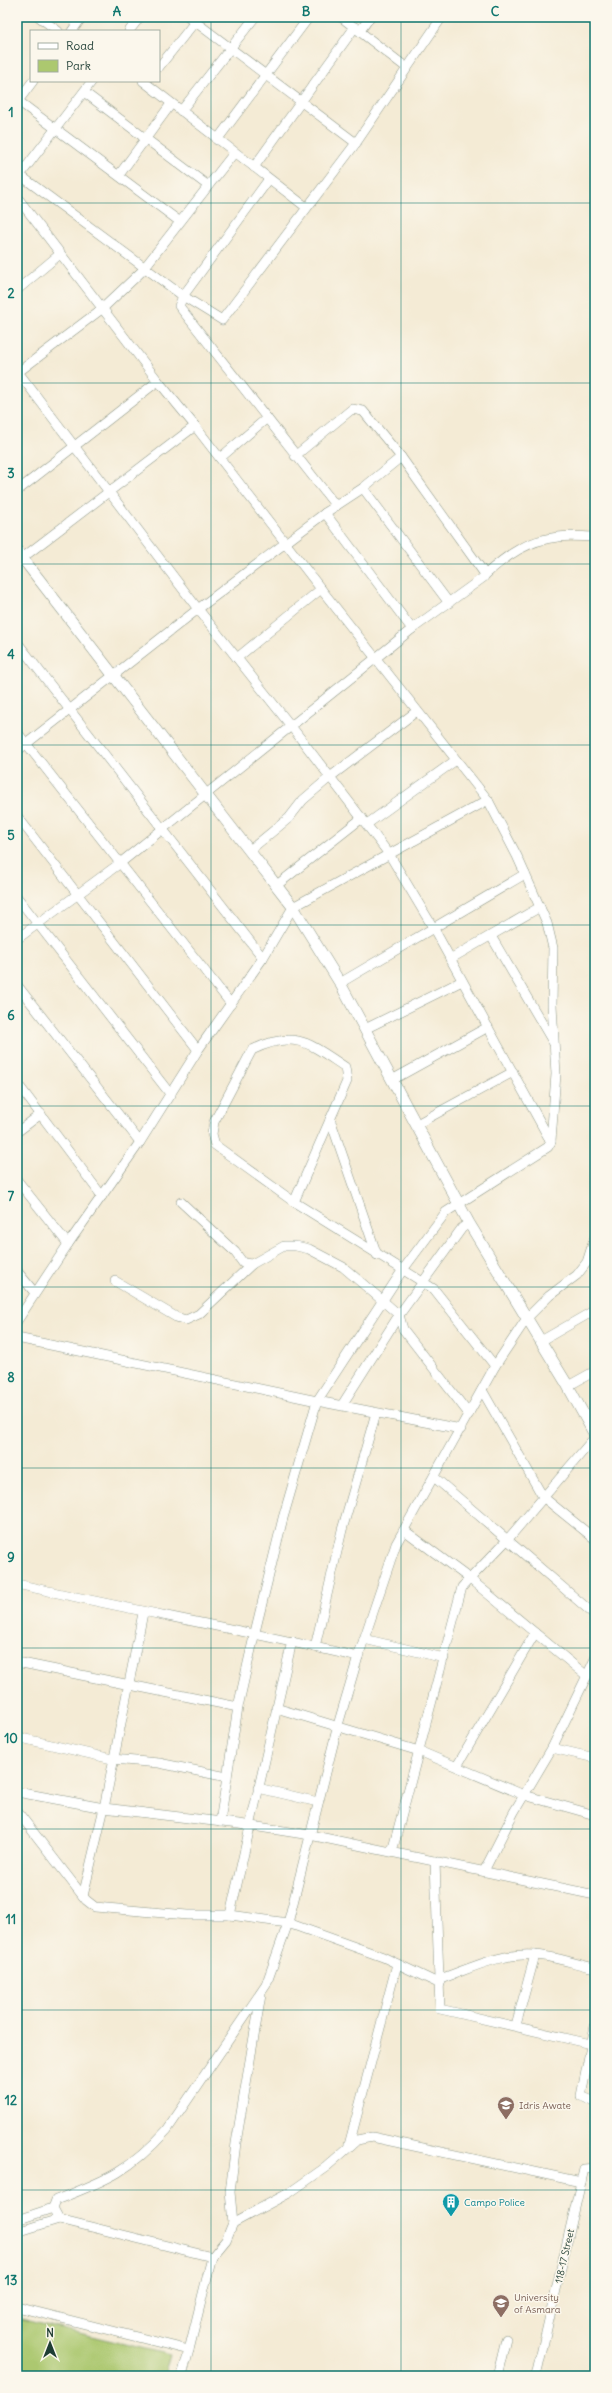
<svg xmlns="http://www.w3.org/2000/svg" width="612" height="2393" viewBox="0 0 612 2393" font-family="Delius,sans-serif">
	<rect width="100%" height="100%" fill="#fbf7ec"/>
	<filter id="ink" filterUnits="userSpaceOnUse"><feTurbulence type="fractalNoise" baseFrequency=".025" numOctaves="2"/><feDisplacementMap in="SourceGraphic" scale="8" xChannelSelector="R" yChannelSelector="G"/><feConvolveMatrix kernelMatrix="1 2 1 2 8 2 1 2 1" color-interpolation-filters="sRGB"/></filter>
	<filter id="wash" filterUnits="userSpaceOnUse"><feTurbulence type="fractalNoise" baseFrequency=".012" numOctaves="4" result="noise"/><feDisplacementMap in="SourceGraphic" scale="16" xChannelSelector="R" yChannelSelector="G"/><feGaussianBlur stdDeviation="0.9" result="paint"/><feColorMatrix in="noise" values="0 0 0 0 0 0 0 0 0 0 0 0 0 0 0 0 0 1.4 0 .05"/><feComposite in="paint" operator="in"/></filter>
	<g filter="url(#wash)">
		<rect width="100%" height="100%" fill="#f4ebd5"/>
		<polygon fill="#acc86f" stroke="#668252" points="17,2318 170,2355 164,2376 17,2376"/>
	</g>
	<g filter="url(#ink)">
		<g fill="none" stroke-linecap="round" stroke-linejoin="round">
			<g stroke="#8a9484" stroke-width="10">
				<g id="minor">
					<polyline points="39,17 58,31"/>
					<polyline points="189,17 356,143"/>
					<polyline points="341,17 407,68"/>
					<polyline points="17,19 18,17"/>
					<polyline points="72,31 82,17"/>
					<polyline points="129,31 140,17"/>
					<polyline points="360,31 370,17"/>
					<polyline points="159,67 198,18"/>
					<polyline points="143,81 306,207"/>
					<polyline points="84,92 207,185"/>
					<polyline points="17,100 179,221"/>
					<polyline points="18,101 33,81"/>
					<polyline points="181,111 255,17"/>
					<polyline points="217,140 309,17"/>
					<polyline points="254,167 355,27"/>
					<polyline points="17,173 183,296 222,320 356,143 442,17"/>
					<polyline points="119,175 171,104"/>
					<polyline points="17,179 92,81"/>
					<polyline points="269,179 183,296 179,306 336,506"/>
					<polyline points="17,197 158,381 195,426 321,589 488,800 517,856 547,923 553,948 552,1005 556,1074 551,1141"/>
					<polyline points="17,290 60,254"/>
					<polyline points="18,372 198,609 291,726 389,854 434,929 551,1142 548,1147 446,1212 402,1271 317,1401 283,1518 255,1632 238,1707 220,1822"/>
					<polyline points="17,373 103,308 141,272 234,153"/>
					<polyline points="220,458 267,418"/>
					<polyline points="363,488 449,603"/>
					<polyline points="17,491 158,381"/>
					<polyline points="325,513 412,629"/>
					<polyline points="17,562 195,426"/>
					<path d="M485,575C507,555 528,540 558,537C570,535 583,537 595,537"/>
					<polyline points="17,642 263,958"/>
					<polyline points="237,658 321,589"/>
					<polyline points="17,732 231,1004"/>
					<polyline points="17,751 198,609 325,513 363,488 401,457"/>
					<polyline points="17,816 198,1050"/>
					<polyline points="367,824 456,760"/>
					<polyline points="250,850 289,818 303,800 330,777 417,711"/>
					<polyline points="277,885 362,818"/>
					<polyline points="17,897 171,1095"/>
					<polyline points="491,936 553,1042"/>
					<polyline points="17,939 119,864 412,629 484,577 484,573 401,457 363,411 352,409 295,456"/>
					<polyline points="450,959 540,907"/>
					<polyline points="340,983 525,874"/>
					<polyline points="17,985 140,1142"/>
					<polyline points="365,1029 462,981"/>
					<polyline points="392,1080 488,1027"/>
					<polyline points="17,1083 102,1196"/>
					<polyline points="330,1119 377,1255"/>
					<polyline points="417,1124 513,1072"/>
					<polyline points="17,1132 41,1114"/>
					<polyline points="17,1180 68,1244"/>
					<polyline points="181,1202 235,1252 243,1263 252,1264 284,1246 296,1246 309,1249 343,1267 383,1301 399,1315 403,1329 469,1414"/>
					<path d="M294,1202L347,1081L345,1067C310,1044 296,1029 252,1050L214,1122L212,1134L215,1145L294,1202L434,1289L495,1366"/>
					<polyline points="17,1271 35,1293"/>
					<polyline points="115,1281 176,1317 186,1320 199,1314 252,1264"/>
					<polyline points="17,1321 68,1244 140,1142 198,1050 263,958 293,907 488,800"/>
					<polyline points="17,1338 317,1401 461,1429"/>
					<polyline points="541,1341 595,1310"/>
					<polyline points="568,1386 595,1371"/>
					<polyline points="482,1390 543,1497 595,1539"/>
					<polyline points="342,1405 399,1315 462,1228 469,1223"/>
					<polyline points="434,1477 595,1615"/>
					<polyline points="404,1530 470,1579 587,1676"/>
					<path d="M17,1584C130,1610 245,1630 358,1657"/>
					<polyline points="364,1639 444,1658"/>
					<polyline points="315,1647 342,1530 376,1413"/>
					<polyline points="17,1662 238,1707"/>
					<polyline points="276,1708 419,1751 524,1795 595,1815"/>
					<polyline points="17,1737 112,1759 159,1763 227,1777"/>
					<polyline points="552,1748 595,1758"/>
					<polyline points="457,1766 535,1633"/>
					<polyline points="258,1788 318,1802"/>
					<polyline points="17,1792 104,1808 239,1824 310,1835 595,1895"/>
					<polyline points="17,1811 86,1900 95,1907 187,1915 230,1915 288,1923 338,1725 358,1657 396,1544 495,1366 527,1318 549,1296 577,1275 587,1262 595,1237"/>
					<polyline points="392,1852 462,1587 508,1539 595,1437"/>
					<polyline points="435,1861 440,2009 595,2045"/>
					<polyline points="484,1871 514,1812 552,1748 595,1659"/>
					<polyline points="83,1896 104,1808 143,1613"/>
					<polyline points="230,1915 292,1641"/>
					<path d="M440,1979C470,1969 501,1952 535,1955C554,1956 575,1964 595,1968"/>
					<polyline points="516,2025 535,1955"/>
					<polyline points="595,2026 581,2096 595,2102"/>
					<polyline points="349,2145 397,1964"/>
					<path d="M59,2219L53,2208L56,2200C107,2180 129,2172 167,2130L266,1985L288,1923L383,1957L440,1984"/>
					<polyline points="17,2220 53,2208"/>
					<polyline points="233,2223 289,2193 326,2167 357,2140 372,2137 581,2182 584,2169 595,2168"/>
					<polyline points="17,2232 59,2219 212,2257 189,2350"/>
					<polyline points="212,2257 226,2240 233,2223 230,2192 236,2143 261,1995"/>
					<polyline points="17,2307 189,2350 182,2376"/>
					<polyline points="497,2376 506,2339"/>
					<polyline points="536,2376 581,2182"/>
				</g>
			</g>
			<g stroke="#8a9484" stroke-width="12">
				<polyline id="major" points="17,551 293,907 340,983 469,1223 568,1386 595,1435"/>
			</g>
			<use href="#minor" stroke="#fff" stroke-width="9"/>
			<use href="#major" stroke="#fff" stroke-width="11"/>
		</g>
	</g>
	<path fill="none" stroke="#0f766e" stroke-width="1" stroke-opacity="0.55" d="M211,17V2376M401,17V2376M17,203H595M17,383H595M17,564H595M17,745H595M17,925H595M17,1106H595M17,1287H595M17,1468H595M17,1648H595M17,1829H595M17,2010H595M17,2190H595"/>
	<defs>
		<g id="school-pin" transform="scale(0.9)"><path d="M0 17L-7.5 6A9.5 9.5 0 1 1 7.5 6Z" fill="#8d6e63" stroke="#fbf7ec"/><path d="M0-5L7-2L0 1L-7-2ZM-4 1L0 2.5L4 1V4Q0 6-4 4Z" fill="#fff"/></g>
		<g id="building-pin" transform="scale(0.9)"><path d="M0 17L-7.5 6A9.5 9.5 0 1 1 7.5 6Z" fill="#0f9aa8" stroke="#fbf7ec"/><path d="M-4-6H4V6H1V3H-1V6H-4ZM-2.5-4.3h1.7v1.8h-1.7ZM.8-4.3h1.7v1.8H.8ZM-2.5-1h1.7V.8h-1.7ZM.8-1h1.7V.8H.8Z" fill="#fff"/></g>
		<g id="university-pin" transform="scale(0.9)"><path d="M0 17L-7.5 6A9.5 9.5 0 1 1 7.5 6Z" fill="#8d6e63" stroke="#fbf7ec"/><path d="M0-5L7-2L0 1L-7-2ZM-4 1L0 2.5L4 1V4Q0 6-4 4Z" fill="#fff"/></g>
	</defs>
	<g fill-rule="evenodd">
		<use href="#school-pin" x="506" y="2105"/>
		<use href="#building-pin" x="451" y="2202"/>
		<use href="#university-pin" x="501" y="2303"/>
	</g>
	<g text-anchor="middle" stroke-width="3" stroke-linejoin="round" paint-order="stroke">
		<g font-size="10" fill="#785e54" stroke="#fbf7ec" text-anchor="start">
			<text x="519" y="2109">Idris Awate</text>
			<text x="514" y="2301">University<tspan x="514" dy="12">of Asmara</tspan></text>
		</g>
		<g font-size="10" fill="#0d838f" stroke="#fbf7ec" text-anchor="start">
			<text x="464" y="2206">Campo Police</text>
		</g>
		<g font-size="10" fill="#1f3d34" stroke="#fbf7ec">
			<text transform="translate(564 2256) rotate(-77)" y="4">118-17 Street</text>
		</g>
	</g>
	<rect width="612" height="2393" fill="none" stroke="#fbf7ec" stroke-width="44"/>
	<rect x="30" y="30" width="130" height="52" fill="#fbf7ec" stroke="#a3ada2"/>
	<rect x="38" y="43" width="20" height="6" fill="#ffffff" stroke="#a3ada2"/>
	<text x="66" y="50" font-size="12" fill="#1f3d34">Road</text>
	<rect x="38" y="60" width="20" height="12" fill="#acc86f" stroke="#a3ada2"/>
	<text x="66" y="70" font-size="12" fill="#1f3d34">Park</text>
	<g transform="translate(50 2343)" stroke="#fbf7ec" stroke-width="3" paint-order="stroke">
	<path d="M0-3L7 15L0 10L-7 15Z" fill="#1f3d34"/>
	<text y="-6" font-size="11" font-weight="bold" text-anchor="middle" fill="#1f3d34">N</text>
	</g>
	<rect x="22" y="22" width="568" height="2349" fill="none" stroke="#0f766e" stroke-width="1.5"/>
	<g font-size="13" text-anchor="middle" font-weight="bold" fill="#0f766e">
		<text x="117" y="16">A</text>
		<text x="306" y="16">B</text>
		<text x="495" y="16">C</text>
		<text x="11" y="117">1</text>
		<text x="11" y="298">2</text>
		<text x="11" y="478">3</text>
		<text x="11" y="659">4</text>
		<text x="11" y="840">5</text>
		<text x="11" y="1020">6</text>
		<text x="11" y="1201">7</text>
		<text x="11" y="1382">8</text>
		<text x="11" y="1562">9</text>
		<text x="11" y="1743">10</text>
		<text x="11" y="1924">11</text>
		<text x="11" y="2105">12</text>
		<text x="11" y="2285">13</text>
	</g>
</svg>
